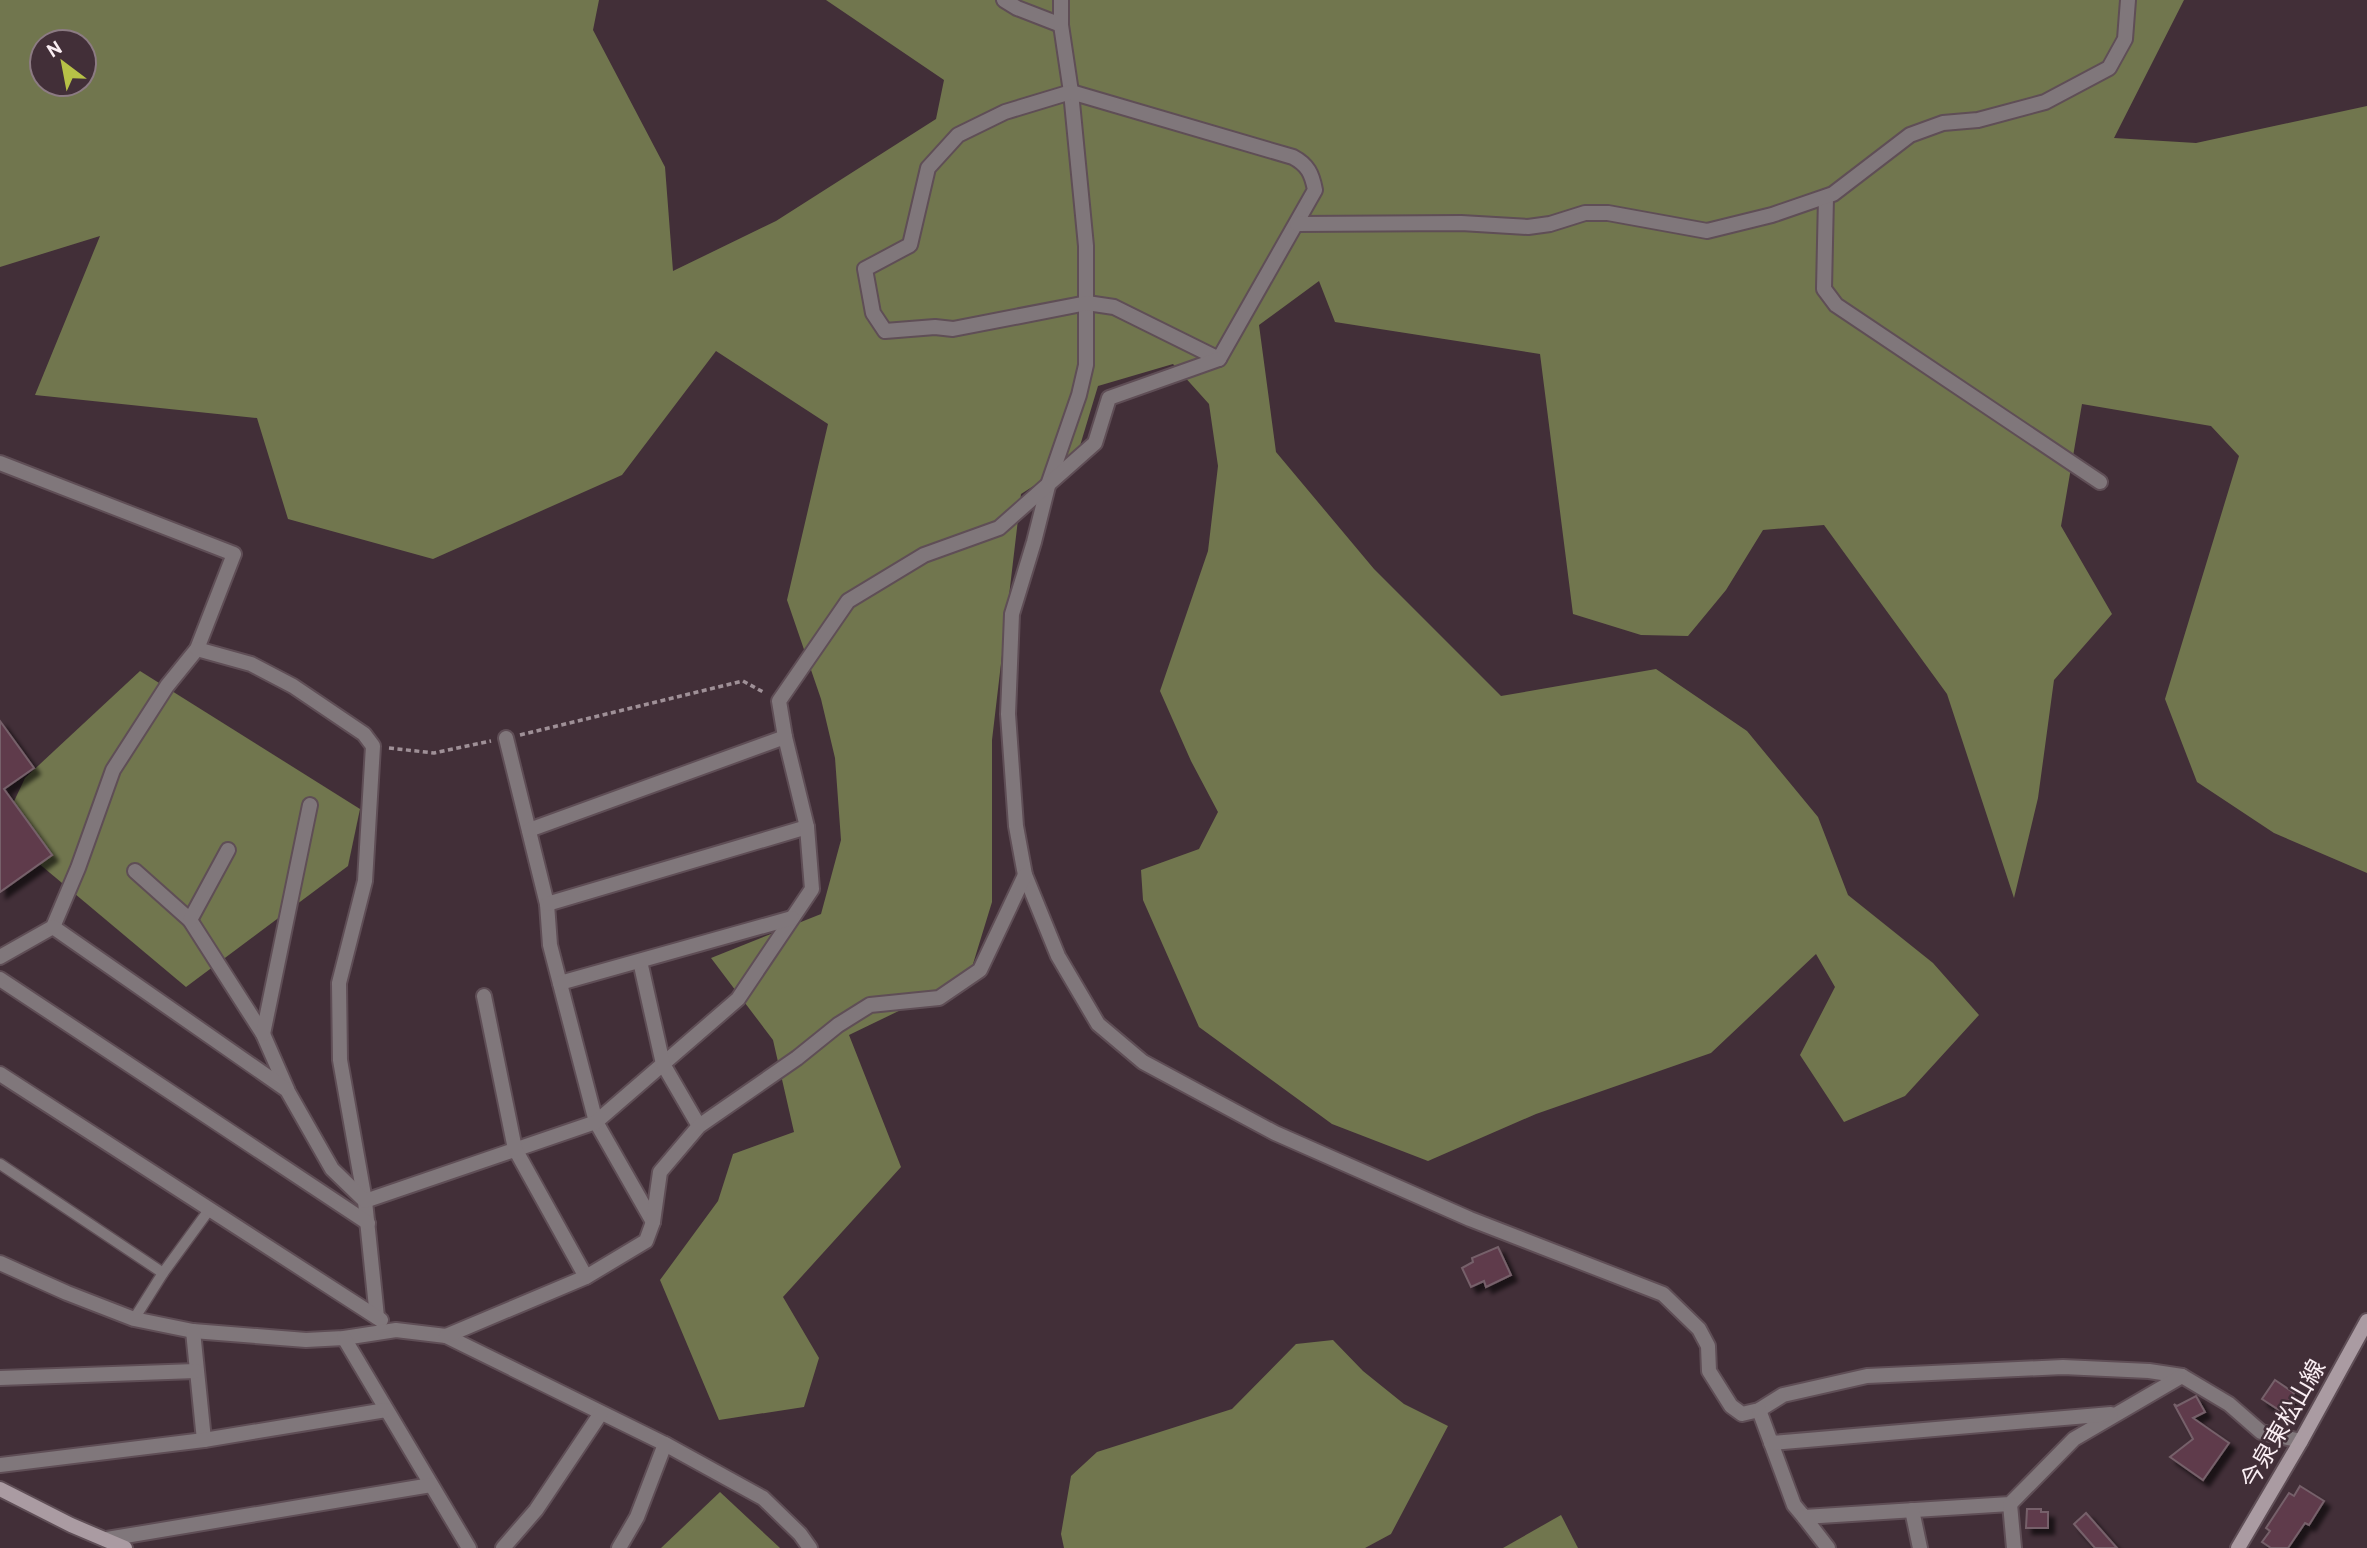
<svg xmlns="http://www.w3.org/2000/svg" width="2367" height="1548" viewBox="0 0 2367 1548" font-family="Overpass,'Noto Sans JP',sans-serif">
	<defs>
		<filter id="shadow"><feDropShadow dx="6" dy="6" stdDeviation="2" flood-color="#0009"/></filter>
	</defs>
	<rect width="100%" height="100%" fill="#422f38"/>
	<g fill="#71764e" fill-rule="evenodd">
		<path d="M0,0H599L593,30L665,167L673,271L776,221L936,119L944,80L826,0H2184L2114,138L2196,143L2367,106V873L2274,833L2197,782L2165,699L2239,456L2211,426L2082,404L2061,526L2112,614L2054,680L2038,798L2014,898L1947,694L1824,525L1763,530L1726,590L1688,636L1641,635L1573,614L1540,354L1335,322L1319,281L1259,325L1276,452L1374,569L1501,696L1656,669L1747,731L1818,817L1848,895L1933,963L1979,1015L1905,1096L1844,1122L1800,1055L1835,987L1816,954L1711,1053L1536,1114L1428,1161L1332,1124L1199,1027L1143,900L1141,870L1199,849L1218,812L1191,761L1160,691L1208,551L1218,466L1209,404L1173,364L1098,386L1076,459L1021,494L992,740V902L969,977L849,1035L901,1167L783,1297L819,1358L804,1407L719,1420L660,1280L718,1201L733,1154L794,1132L773,1040L711,958L821,914L841,840L835,758L821,699L787,600L828,424L716,351L622,475L433,559L288,519L257,418L35,395L100,236L0,267ZM42,42H84V84H42Z"/>
		<polygon points="140,671 360,809 348,866 186,987 0,831 25,778"/>
		<polygon points="1333,1340 1363,1371 1404,1404 1448,1426 1391,1534 1365,1548 1064,1548 1061,1534 1071,1476 1097,1452 1232,1409 1296,1344"/>
		<polygon points="720,1492 780,1548 661,1548"/>
		<polygon points="1561,1515 1578,1548 1503,1548"/>
	</g>
	<g fill="#5f3a4c" stroke="#76616a" stroke-width="2" filter="url(#shadow)">
		<polygon points="0,721 34,768 4,789 52,855 0,892"/>
		<polygon points="1498,1247 1511,1275 1486,1287 1484,1281 1471,1287 1462,1268 1473,1262 1472,1258"/>
		<polygon points="2275,1380 2294,1393 2282,1412 2262,1399"/>
		<polygon points="2196,1396 2205,1412 2193,1418 2229,1443 2203,1480 2170,1457 2193,1439 2174,1404 2177,1406"/>
		<polygon points="2300,1486 2324,1501 2309,1525 2305,1523 2288,1548 2271,1548 2262,1542 2270,1531 2266,1528 2289,1493 2294,1496"/>
		<polygon points="2027,1509 2041,1509 2041,1512 2048,1512 2048,1528 2026,1528"/>
		<polygon points="2086,1513 2117,1548 2095,1548 2074,1524"/>
	</g>
	<g fill="none" stroke-linecap="round" stroke-linejoin="round">
		<g stroke="#5f4e56" stroke-width="13">
			<g id="lane">
				<polyline points="0,1164 163,1273"/>
				<polyline points="134,1319 163,1273 209,1210"/>
			</g>
		</g>
		<g stroke="#5f4e56" stroke-width="18">
			<g id="street">
				<polyline points="1004,0 1017,8 1061,25"/>
				<polyline points="1061,0 1061,25 1071,92 1086,246 1086,365 1079,395 1049,482 1034,542 1012,614 1008,714 1016,826 1025,875 1058,956 1098,1024 1143,1062 1275,1133 1470,1219 1663,1294 1699,1329 1708,1346 1709,1371 1731,1406 1742,1414 1759,1410 1783,1395 1867,1376 2063,1367 2149,1371 2182,1376 2229,1404 2261,1432 2301,1441"/>
				<path d="M1071,92L1293,157C1308,165 1312,174 1315,190L1219,359L1114,307L1087,303L953,329L935,327L885,331L873,313L865,269L910,245L928,168L958,135L1005,112Z"/>
				<polyline points="1826,197 1824,289 1836,305 2100,482"/>
				<polyline points="1297,224 1461,223 1528,227 1550,224 1585,213 1608,213 1707,231 1772,215 1833,194 1910,135 1943,123 1978,120 2045,102 2109,68 2125,39 2128,0"/>
				<polyline points="0,463 234,554 197,649 167,686 113,770 78,868 53,927 0,957"/>
				<polyline points="197,649 251,664 293,686 364,734 373,746 365,881 339,983 340,1060 365,1201 377,1317"/>
				<polyline points="506,738 547,904 550,945 596,1122 653,1222"/>
				<polyline points="529,830 785,737"/>
				<polyline points="135,871 190,920 263,1034 287,1089"/>
				<polyline points="547,904 807,827"/>
				<polyline points="190,920 228,850"/>
				<polyline points="53,927 287,1090 332,1169 365,1201 596,1122 738,999 812,889 807,827 785,737 779,701 848,601 924,555 999,528 1095,443 1109,398 1219,359"/>
				<polyline points="640,961 663,1064 699,1126"/>
				<polyline points="0,979 368,1223"/>
				<polyline points="560,983 792,918"/>
				<polyline points="484,996 515,1149 586,1277"/>
				<polyline points="263,1034 310,805"/>
				<polyline points="0,1074 381,1320"/>
				<polyline points="0,1263 67,1293 134,1319 193,1331 306,1340 344,1338 396,1330 446,1336 665,1444 763,1498 800,1534 810,1548"/>
				<polyline points="193,1331 204,1440"/>
				<polyline points="446,1336 586,1277 646,1241 653,1222 660,1172 699,1126 797,1058 838,1025 870,1005 939,998 980,970 1025,875"/>
				<polyline points="344,1338 469,1548"/>
				<polyline points="0,1378 196,1371"/>
				<polyline points="1759,1410 1794,1505 1804,1517 2010,1504 2074,1439 2182,1376"/>
				<polyline points="1771,1443 2111,1414"/>
				<polyline points="0,1465 204,1440 386,1410"/>
				<polyline points="2010,1504 2014,1548"/>
				<polyline points="1912,1510 1920,1548"/>
				<polyline points="1804,1517 1828,1548"/>
				<polyline points="107,1539 431,1485"/>
				<polyline points="503,1548 536,1510 601,1413"/>
				<polyline points="619,1548 637,1517 665,1444"/>
			</g>
		</g>
		<g stroke="#5f4e56" stroke-width="18">
			<g id="secondary">
				<polyline points="0,1489 71,1525 125,1548"/>
				<polyline points="2238,1548 2301,1441 2367,1321"/>
			</g>
		</g>
		<g stroke="#9f9097" stroke-width="3.5" stroke-dasharray="5 3.5" stroke-linecap="butt">
			<polyline points="520,735 743,681 765,693"/>
			<polyline points="389,748 434,753 491,741"/>
		</g>
		<use href="#lane" stroke="#80777b" stroke-width="10"/>
		<use href="#street" stroke="#80777b" stroke-width="14"/>
		<use href="#secondary" stroke="#aa9ba2" stroke-width="14"/>
	</g>
	<g text-anchor="middle" stroke-width="5" stroke-linejoin="round" paint-order="stroke">
		<g font-size="24" fill="#faeef3" stroke="#422f38">
			<text transform="translate(2283 1424) rotate(-60)" y="8">今泉東松山線</text>
		</g>
	</g>
	<g transform="translate(63 63) rotate(328)"><circle r="33" fill="#422f38" stroke="#8c7b83" stroke-width="2"/>
	<path d="M0-5L12 26L0 18L-12 26Z" fill="#b7c147"/>
	<text y="-10" font-size="19" font-weight="bold" text-anchor="middle" fill="#faeef3">N</text>
	</g>
</svg>
